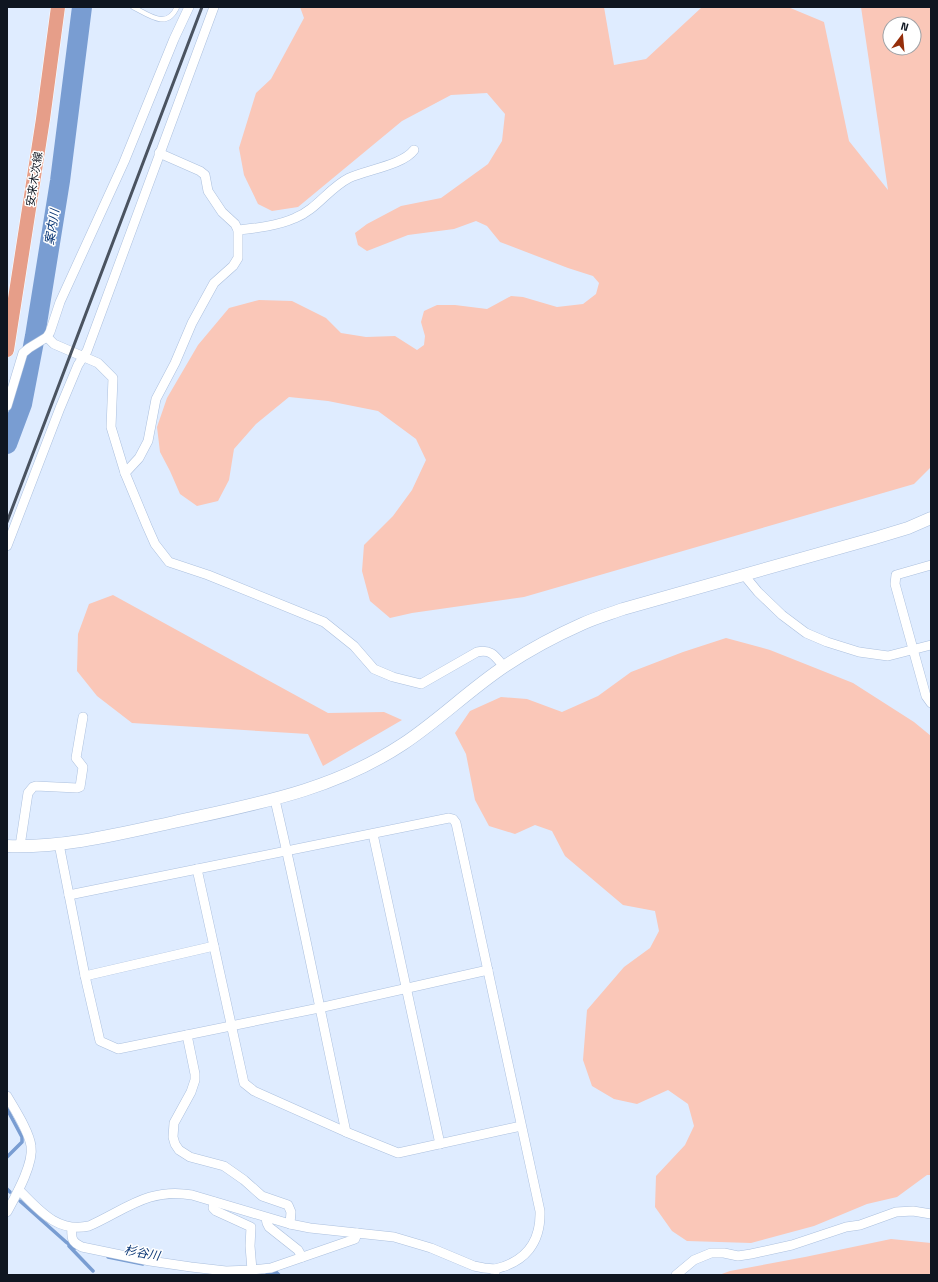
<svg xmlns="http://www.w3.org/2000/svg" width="938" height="1282" viewBox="0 0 938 1282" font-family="'Titillium Web','Noto Sans JP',sans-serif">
	<rect width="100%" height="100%" fill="#dfecff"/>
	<g fill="#fac7b8" fill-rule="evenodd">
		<path d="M300,7H604L614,65L646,59L701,8L788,7L824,22L849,141L888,190L861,7H931V467L914,484L524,597L412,613L390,618L370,601L362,571L364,545L393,516L412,490L426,460L416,439L378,411L328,401L289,397L256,424L234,449L229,480L218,501L197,506L180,494L170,471L160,452L157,427L167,398L198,345L229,308L259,300L292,301L326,318L341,333L366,337L395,336L417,350L424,345L425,336L421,322L424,311L437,305H455L487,309L511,296L523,297L557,307L583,304L596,294L599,283L593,276L568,268L500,242L487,226L476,221L454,229L408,235L367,251L358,245L355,233L367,224L401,206L441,198L488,164L502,141L505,114L487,93L451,95L402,121L298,207L272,211L258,204L244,175L239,148L256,93L271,79L304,18ZM890,24H914V48H890Z"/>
		<polygon points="113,595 328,713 384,712 402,720 323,766 308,734 132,723 97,696 77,671 78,634 89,604"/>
		<polygon points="726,638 770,650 853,683 914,722 931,736 931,1175 927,1175 897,1197 867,1204 814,1226 751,1243 687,1241 672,1231 655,1207 656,1176 685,1145 694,1126 688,1104 668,1090 637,1104 614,1099 592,1086 583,1060 587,1010 624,967 650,948 659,931 655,911 623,905 565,856 552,831 535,825 515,834 489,826 475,800 466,754 455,733 470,711 501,697 527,699 562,712 598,696 631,672 683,652"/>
		<polygon points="891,1239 931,1243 931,1275 719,1275 730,1271 805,1257"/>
	</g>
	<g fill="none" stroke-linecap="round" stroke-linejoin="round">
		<g stroke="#799dd2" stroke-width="3.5">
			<polyline points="7,1109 22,1137 22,1142 7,1157"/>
			<polyline points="7,1189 10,1192"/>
			<polyline points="20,1201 66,1242 75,1248"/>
			<polyline points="69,1246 93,1271"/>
			<polyline points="108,1257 143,1264"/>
			<polyline points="267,1273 276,1272 279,1275"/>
		</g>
		<polyline stroke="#799dd2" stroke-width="20" points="7,444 22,404 35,336 60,181 82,7"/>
		<g stroke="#acc0de" stroke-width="5.5">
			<path id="lane" d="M133,7C149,15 167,30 177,7"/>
		</g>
		<g stroke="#acc0de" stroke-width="10">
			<g id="street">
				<path d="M238,230C257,228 277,226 295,218C316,210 329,188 349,178C366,170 403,165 414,150"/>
				<path d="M47,337L54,344L98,363L113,378L111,427L125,473L147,526L155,544L169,562L208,575L324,622L354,646L374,669L393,677L421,684L477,652C492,649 495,656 504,667"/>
				<polyline points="7,406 23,353 29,348 47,337 50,332 60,302 124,162 174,39 189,7"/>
				<polyline points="125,473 139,458 148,441 156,399 175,363 192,323 214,283 233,266 238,258 238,230 235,224 222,212 208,191 205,175 200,171 159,153"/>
				<polyline points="7,546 60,408 78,365 87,351 214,7"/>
				<polyline points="931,565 896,575 895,584 926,696 931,703"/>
				<polyline points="744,575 758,592 782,615 806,633 827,642 859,652 888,656 931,645"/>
				<path d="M275,800C301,910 322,1021 346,1132L398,1153L521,1126"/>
				<polyline points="373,834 440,1144"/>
				<polyline points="59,844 85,976 100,1041 118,1049 319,1008 488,970"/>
				<polyline points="20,846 28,793 33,787 36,786 77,788 80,787 83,767 76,758 83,717"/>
				<polyline points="197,869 244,1083 254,1091 346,1132"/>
				<path d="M69,895L449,818L453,819L456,823L540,1211C541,1243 525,1262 495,1269"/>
				<polyline points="85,976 214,946"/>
				<polyline points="187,1035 195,1074 195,1080 191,1092 174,1123 173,1137 175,1144 179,1150 190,1157 224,1166 244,1180 262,1196 288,1205 291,1212 290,1224"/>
				<path d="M7,1096C15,1110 29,1131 31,1146C34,1164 15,1197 7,1212"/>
				<path d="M19,1190C39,1210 57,1233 89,1226C125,1210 149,1187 192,1195L290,1224L310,1228L394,1237L431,1248L474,1266L484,1268L495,1269V1274"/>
				<polyline points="214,1202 213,1208 216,1211 251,1227 250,1246 252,1270"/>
				<polyline points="266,1218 267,1223 269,1227 298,1250 302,1257"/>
				<path d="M72,1228C71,1239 72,1242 82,1247L150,1261L191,1267L226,1271L252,1270L271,1268L355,1239L357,1233"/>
				<polyline points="676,1275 694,1260 711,1253 724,1253 738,1256 751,1254 792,1245 846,1227 860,1225 896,1212 913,1211 931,1214"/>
			</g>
		</g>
		<g stroke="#acc0de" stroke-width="13">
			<path id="secondary" d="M7,846C64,848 119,834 174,822C255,804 332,791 403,744C438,721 469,690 505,666C529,650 555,636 582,624C595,618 609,614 623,609L875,538L908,528L931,518"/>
		</g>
		<g stroke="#fff" stroke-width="15">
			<polyline id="primary" points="7,350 43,119 58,7"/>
		</g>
		<use href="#lane" stroke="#fff" stroke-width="4.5"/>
		<use href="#street" stroke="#fff" stroke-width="9"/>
		<use href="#secondary" stroke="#fff" stroke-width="12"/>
		<use href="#primary" stroke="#e69e89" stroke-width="14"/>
		<path stroke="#4a5360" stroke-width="3" d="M7,522C43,429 77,335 113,242C142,164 172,86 202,7"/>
	</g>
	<g text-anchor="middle" stroke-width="3" stroke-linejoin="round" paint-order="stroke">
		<g font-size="11" fill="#0f1621" stroke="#fff">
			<text transform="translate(34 179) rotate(-81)" y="4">安来木次線</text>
		</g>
		<g font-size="12" font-style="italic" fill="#083574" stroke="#fff">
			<text transform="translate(52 227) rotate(-81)" y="4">案内川</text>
			<text transform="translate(142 1253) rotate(10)" y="4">杉谷川</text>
		</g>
	</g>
	<rect width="938" height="1282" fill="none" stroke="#0f1621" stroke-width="16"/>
	<g transform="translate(902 36) rotate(16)"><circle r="19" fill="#ffffff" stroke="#9fa2a6"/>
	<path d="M0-3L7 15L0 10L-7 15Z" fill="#952e0a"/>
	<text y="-6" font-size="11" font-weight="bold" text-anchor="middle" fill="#0f1621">N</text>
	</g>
</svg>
